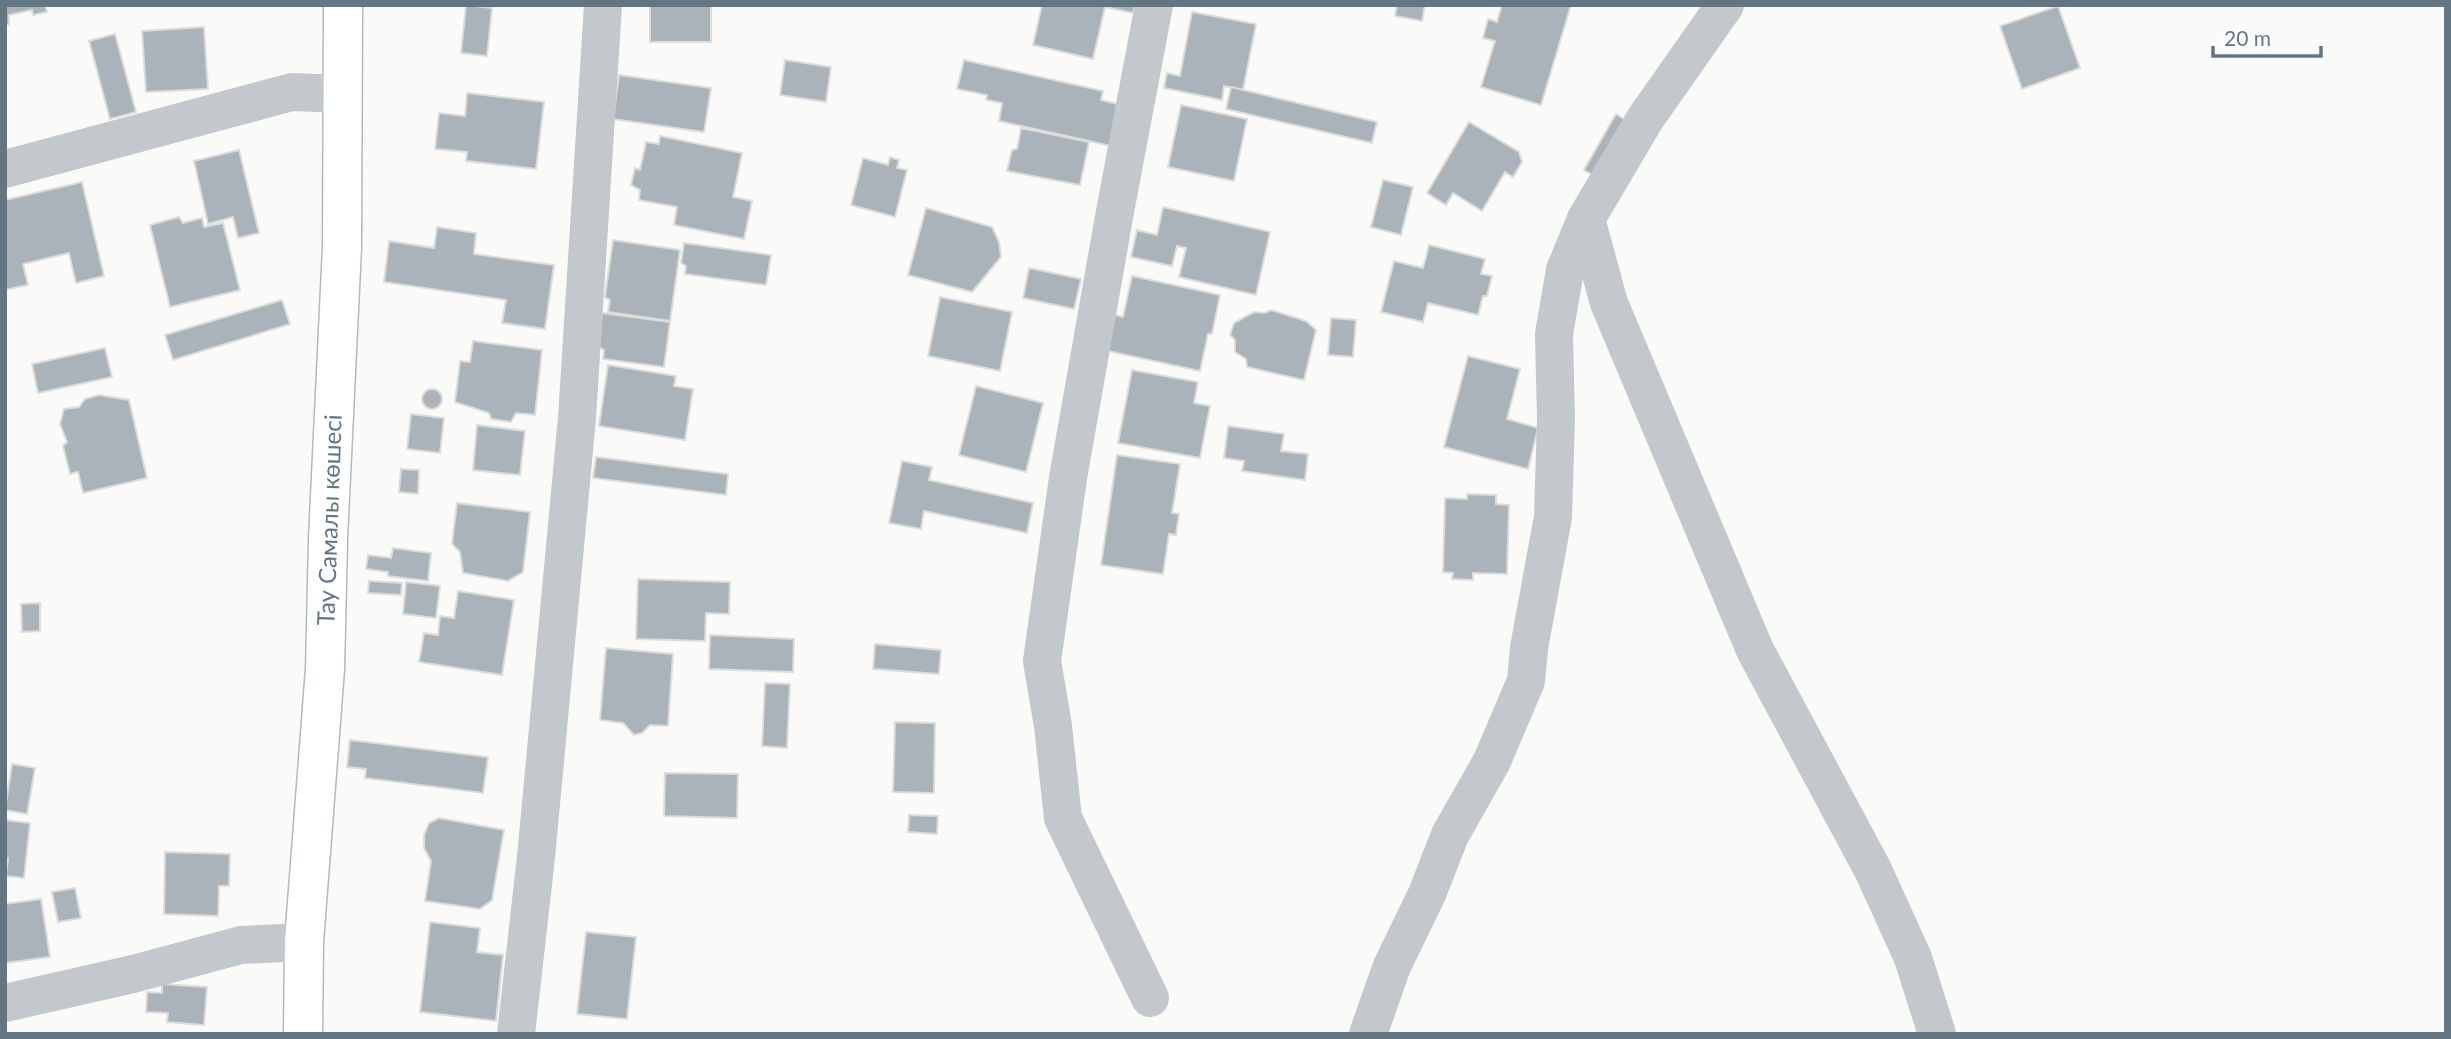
<svg xmlns="http://www.w3.org/2000/svg" width="2451" height="1039" viewBox="0 0 2451 1039" font-family="Lato,sans-serif">
	<rect width="100%" height="100%" fill="#fafaf8"/>
	<g fill="#aab3b9" stroke="#dcdcda" stroke-width="2">
		<polygon points="5,5 45,5 47,12 33,15 32,10 9,15 9,24 5,25"/>
		<polygon points="466,5 492,8 487,56 461,53"/>
		<rect x="650" y="5" width="61" height="37"/>
		<polygon points="1042,5 1135,5 1133,13 1105,7 1093,59 1033,45"/>
		<polygon points="1397,5 1425,5 1422,21 1395,16"/>
		<polygon points="1502,5 1571,5 1541,105 1481,87 1495,41 1483,38 1488,19 1497,22"/>
		<polygon points="2058,6 2080,68 2022,89 2000,26"/>
		<polygon points="1192,12 1256,24 1243,90 1224,86 1222,100 1164,88 1167,73 1180,76"/>
		<polygon points="204,27 208,89 146,92 142,31"/>
		<polygon points="115,34 136,112 110,119 89,41"/>
		<polygon points="785,60 831,67 826,102 780,95"/>
		<polygon points="964,60 1103,91 1101,100 1125,106 1116,147 999,121 1002,103 986,100 987,95 957,89"/>
		<polygon points="619,75 711,88 704,132 613,119"/>
		<polygon points="1231,87 1377,122 1372,143 1226,109"/>
		<polygon points="467,93 544,102 536,169 466,161 467,152 435,149 439,113 465,116"/>
		<polygon points="1181,105 1247,119 1234,181 1168,167"/>
		<polygon points="1616,114 1630,123 1598,178 1584,170"/>
		<polygon points="1469,122 1519,152 1522,162 1513,177 1505,172 1482,211 1453,193 1446,205 1427,193"/>
		<polygon points="1021,128 1089,142 1080,185 1007,171 1012,150 1017,149"/>
		<polygon points="660,136 742,153 733,197 752,201 744,239 674,225 677,207 639,200 640,190 631,185 635,168 640,170 646,142 659,144"/>
		<polygon points="239,150 259,233 238,238 233,217 208,224 194,161"/>
		<polygon points="890,157 899,160 897,168 907,170 895,217 851,205 863,158 888,165"/>
		<polygon points="1383,180 1413,187 1401,235 1371,227"/>
		<polygon points="82,182 104,276 76,283 69,253 23,264 28,285 5,290 5,200"/>
		<polygon points="1163,207 1270,232 1256,295 1179,277 1186,248 1177,246 1172,266 1131,257 1137,230 1157,235"/>
		<polygon points="926,208 992,227 999,242 1001,257 972,292 908,275"/>
		<polygon points="179,217 183,223 202,218 204,227 223,223 240,290 170,307 150,225"/>
		<polygon points="437,227 476,233 474,254 554,265 545,329 502,323 506,300 384,282 389,241 434,248"/>
		<polygon points="613,240 680,250 670,321 608,312 610,300 605,297"/>
		<polygon points="684,243 771,255 766,285 685,274 686,266 681,263"/>
		<polygon points="1429,245 1485,259 1481,274 1492,276 1487,296 1483,296 1478,315 1428,303 1423,322 1381,312 1394,261 1423,268"/>
		<polygon points="1029,268 1081,279 1074,309 1023,298"/>
		<polygon points="1132,276 1220,295 1212,334 1208,334 1200,371 1108,351 1115,315 1123,317"/>
		<polygon points="940,297 1012,312 1000,371 928,356"/>
		<polygon points="282,300 290,324 173,360 165,335"/>
		<polygon points="1271,310 1306,321 1316,330 1304,380 1247,367 1246,359 1235,352 1235,340 1230,335 1234,323 1254,312 1265,313"/>
		<polygon points="602,313 670,322 664,367 603,359 604,350 599,347"/>
		<polygon points="1331,318 1356,320 1353,357 1328,355"/>
		<polygon points="473,341 542,350 535,415 516,413 511,422 491,419 489,413 455,402 460,361 470,362"/>
		<polygon points="105,348 112,377 38,393 32,364"/>
		<polygon points="1468,356 1520,369 1507,419 1538,428 1528,469 1444,447"/>
		<polygon points="608,365 676,376 674,386 693,389 685,440 599,426"/>
		<polygon points="1132,370 1198,382 1194,403 1210,406 1200,458 1118,443"/>
		<polygon points="976,386 1043,403 1026,472 959,455"/>
		<circle cx="432" cy="399" r="10"/>
		<polygon points="99,395 129,400 147,478 83,493 78,472 70,474 63,446 67,442 60,424 64,409 79,407 85,399"/>
		<polygon points="411,414 444,418 440,453 407,449"/>
		<polygon points="477,425 525,431 520,475 473,470"/>
		<polygon points="1228,426 1284,434 1281,451 1308,454 1305,480 1242,471 1244,461 1224,458"/>
		<polygon points="1117,455 1180,464 1172,513 1179,514 1176,535 1169,534 1163,574 1101,565"/>
		<polygon points="596,457 728,474 726,495 593,478"/>
		<polygon points="902,461 932,467 929,480 1033,503 1027,533 924,511 921,529 889,523"/>
		<polygon points="401,469 419,470 418,494 399,492"/>
		<polygon points="1467,494 1496,495 1496,504 1509,505 1507,574 1473,573 1473,580 1452,579 1453,573 1443,572 1445,498 1467,499"/>
		<polygon points="457,503 530,512 523,572 508,581 463,573 460,552 452,544"/>
		<polygon points="393,548 431,553 428,581 388,576 388,572 366,569 368,555 391,558"/>
		<polygon points="638,579 730,582 729,614 706,613 705,641 636,639"/>
		<polygon points="369,581 402,583 401,595 368,593"/>
		<polygon points="406,582 440,586 436,618 403,614"/>
		<polygon points="458,591 514,600 502,675 419,662 424,633 438,635 440,616 454,618"/>
		<polygon points="40,603 40,631 22,632 21,604"/>
		<polygon points="710,635 794,639 793,672 709,669"/>
		<polygon points="875,644 941,650 939,674 873,669"/>
		<polygon points="606,648 673,654 668,726 650,725 642,733 634,735 623,723 600,720"/>
		<polygon points="765,683 790,684 787,748 762,746"/>
		<polygon points="895,722 935,723 934,793 893,792"/>
		<polygon points="350,740 488,757 483,793 365,778 366,769 347,767"/>
		<polygon points="12,764 35,768 27,814 5,810"/>
		<polygon points="665,773 738,774 737,818 664,816"/>
		<polygon points="909,815 938,816 937,834 908,832"/>
		<polygon points="439,818 504,830 492,900 480,909 425,901 431,861 424,848 424,835 429,823"/>
		<polygon points="5,820 30,823 24,878 6,876 8,858 5,858"/>
		<polygon points="165,852 230,854 229,886 219,886 218,916 164,914"/>
		<polygon points="75,888 81,918 58,922 52,892"/>
		<polygon points="41,899 50,957 5,963 5,904"/>
		<polygon points="430,922 480,928 477,952 503,955 496,1021 420,1012"/>
		<polygon points="586,932 636,937 627,1019 577,1014"/>
		<polygon points="162,984 207,987 204,1025 167,1022 168,1013 146,1012 147,992 162,993"/>
	</g>
	<g fill="none" stroke-linecap="round" stroke-linejoin="round">
		<g stroke="#b3babf" stroke-width="41">
			<polyline id="secondary" points="303,1034 304,942 325,669 328,539 342,247 343,5"/>
		</g>
		<g stroke="#c3c8cc" stroke-width="38">
			<polyline points="5,169 292,92 343,94"/>
			<polyline points="1586,219 1609,303 1755,650 1873,870 1913,958 1937,1034"/>
			<polyline points="1150,998 1063,818 1053,726 1042,661 1068,478 1114,217 1154,5"/>
			<polyline points="5,1003 133,974 241,945 304,942"/>
			<polyline points="516,1034 536,857 577,418 603,5"/>
			<polyline points="1368,1034 1392,966 1427,894 1450,835 1492,761 1526,681 1529,648 1553,517 1556,419 1554,334 1565,270 1586,219 1645,119 1725,5"/>
		</g>
		<use href="#secondary" stroke="#fff" stroke-width="38"/>
	</g>
	<g text-anchor="middle" stroke-width="7" stroke-linejoin="round" paint-order="stroke">
		<g font-size="24" fill="#657683" stroke="#fff">
			<text transform="translate(330 520) rotate(-88)" y="8">Тау Самалы көшесі</text>
		</g>
	</g>
	<rect width="2451" height="1039" fill="none" stroke="#657683" stroke-width="14"/>
	<path d="M2213 46v10h108v-10" fill="none" stroke="#657683" stroke-width="3.5"/>
	<text x="2224" y="46" font-size="21" fill="#657683" stroke="#ffffff" stroke-width="5" paint-order="stroke">20 m</text>
</svg>
